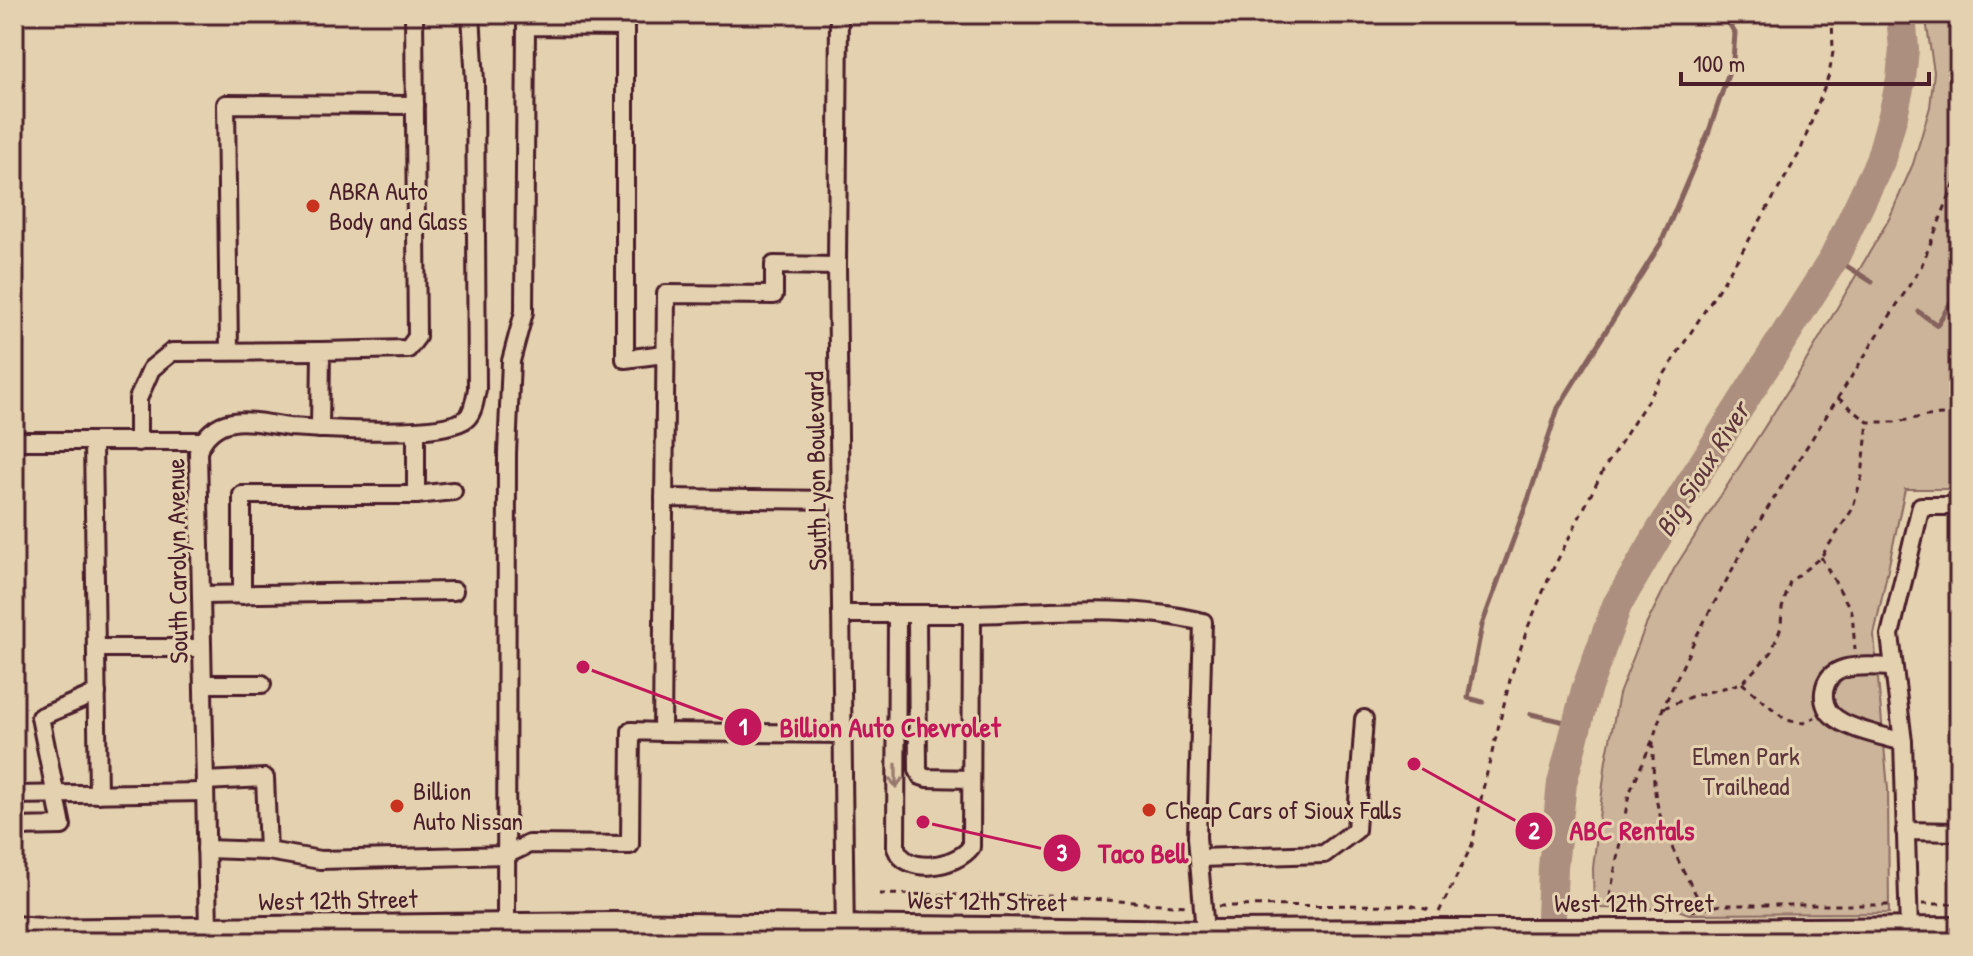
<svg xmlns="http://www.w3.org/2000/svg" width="1973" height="956" viewBox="0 0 1973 956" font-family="'Patrick Hand',sans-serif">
	<rect width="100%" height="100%" fill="#e4d1af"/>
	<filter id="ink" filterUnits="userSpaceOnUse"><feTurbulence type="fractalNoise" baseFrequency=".0125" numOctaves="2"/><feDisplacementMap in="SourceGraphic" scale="16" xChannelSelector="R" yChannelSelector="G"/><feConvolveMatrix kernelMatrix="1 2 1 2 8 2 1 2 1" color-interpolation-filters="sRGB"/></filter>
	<g filter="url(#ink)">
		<polygon fill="#cbb499" stroke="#8a6a62" stroke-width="2" points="1925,14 1959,14 1959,489 1905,489 1874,635 1888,789 1889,913 1689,914 1675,909 1594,908 1593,868 1606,760 1619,694 1646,625 1674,569 1799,373 1889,219 1913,164 1930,107 1934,72"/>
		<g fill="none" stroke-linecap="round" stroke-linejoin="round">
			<g stroke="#85625d" stroke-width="5">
				<polyline points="1834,258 1872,282"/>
				<polyline points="1919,312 1937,325 1953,299 1959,281"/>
				<polyline points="1483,702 1468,698 1482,625 1529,497 1558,408 1661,243 1709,131 1733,60 1735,33 1723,14"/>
				<polyline points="1531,714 1577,725"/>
			</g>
			<polyline stroke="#ac8f7e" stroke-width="30" points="1550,942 1553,867 1562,783 1586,690 1617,605 1661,530 1834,258 1880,161 1893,115 1901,79 1904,49 1901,14"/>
			<g stroke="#4a1f2b" stroke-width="22">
				<g id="minor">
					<polyline points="839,14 837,266 845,942"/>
					<polyline points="229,351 226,104 415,105"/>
					<polyline points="320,429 321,351 408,349 417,337 414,14"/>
					<polyline points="416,430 416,495 453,491"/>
					<polyline points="14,441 93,441"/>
					<polyline points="138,442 138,399 151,369 172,352 321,351"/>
					<polyline points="664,498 840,500"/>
					<polyline points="201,595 454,591"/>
					<polyline points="242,595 242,495 416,495"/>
					<path d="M841,614H972L971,847C956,867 906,876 896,848L897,614"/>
					<polyline points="917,614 918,770 921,776 927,778 971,779"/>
					<path d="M972,614C1049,612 1128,603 1203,622L1197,837L1205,932"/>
					<polyline points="96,648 202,648"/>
					<path d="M1893,667C1869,667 1828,659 1824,692C1823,700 1826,710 1832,715C1846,729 1884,736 1903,742"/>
					<polyline points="203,684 262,684"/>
					<polyline points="662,732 843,734"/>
					<polyline points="205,781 265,778 268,851 206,849"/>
					<polyline points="98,794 93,441 202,441"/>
					<polyline points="14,795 205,792"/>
					<polyline points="14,827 62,826 40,717 97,693"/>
					<polyline points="1905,831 1959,832"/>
					<polyline points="268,851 320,860 506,855 529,844 630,845 631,731 662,732 666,294 774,295 774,265 837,266"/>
					<polyline points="1199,858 1324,854 1356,830 1364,719"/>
					<polyline points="506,926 507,453 511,361 524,312 526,26 625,27 625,359 664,354"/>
					<path d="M208,929L198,452C203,437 216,424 233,422C250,419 272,425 289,427C321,429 445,438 467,418C474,411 475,398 477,389L475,82L471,14"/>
					<polyline points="1909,930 1903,742 1890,635 1921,506 1959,506"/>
				</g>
			</g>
			<g stroke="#4a1f2b" stroke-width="28">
				<g id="major">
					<polyline points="23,931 614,924 1205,932 1442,931"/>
					<polyline points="1679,931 1959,929"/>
				</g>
			</g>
			<g stroke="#4a1f2b" stroke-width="30">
				<polyline id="highway" points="14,929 41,931"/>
			</g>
			<g stroke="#4a1f2b" stroke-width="3" stroke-dasharray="6 6" stroke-linecap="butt">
				<polyline points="1838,398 1868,422 1897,422 1926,416 1959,414"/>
				<polyline points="1821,557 1852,612 1855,649"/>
				<polyline points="1742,683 1786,720 1804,723 1815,717"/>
				<polyline points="1664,708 1690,697 1742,683 1771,653 1781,627 1782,608 1790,582 1821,557 1852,510 1862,476 1868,422"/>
				<path d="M1653,742C1653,759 1653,776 1655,792C1661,834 1684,871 1703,908"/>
				<polyline points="879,894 1051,896 1187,906"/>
				<polyline points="1610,896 1629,794 1653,739 1663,708 1696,637 1752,533 1921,267 1959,172"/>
				<polyline points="1922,904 1959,904"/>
				<polyline points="1219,906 1409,905 1434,911"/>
				<polyline points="1691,911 1721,905 1891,905"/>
				<polyline points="1439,912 1472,845 1483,789 1511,676 1528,627 1551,573 1604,469 1742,252 1800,152 1829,75 1833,52 1832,14"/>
			</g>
			<use href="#minor" stroke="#e4d1af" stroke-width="16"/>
			<use href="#major" stroke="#e4d1af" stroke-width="22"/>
			<use href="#highway" stroke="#e4d1af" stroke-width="24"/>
			<g stroke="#4a1f2b" stroke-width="28" stroke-linecap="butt">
				<polyline id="major-bridge" points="1442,931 1679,931"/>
			</g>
			<use href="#major-bridge" stroke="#e4d1af" stroke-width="22"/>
		</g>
		<defs><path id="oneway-shaft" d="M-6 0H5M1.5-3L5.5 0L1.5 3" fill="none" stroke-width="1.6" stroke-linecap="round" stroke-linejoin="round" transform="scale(2)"/></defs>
		<use stroke="#97786d" href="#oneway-shaft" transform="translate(896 776) rotate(90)"/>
	</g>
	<g fill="#c8321e" stroke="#e4d1af" stroke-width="3">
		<circle cx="313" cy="206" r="8"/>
		<circle cx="397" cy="806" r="8"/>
		<circle cx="1149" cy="810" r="8"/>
	</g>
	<g text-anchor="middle" stroke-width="6" stroke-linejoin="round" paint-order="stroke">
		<g font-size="26" fill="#4a1f2b" stroke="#e4d1af" text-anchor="start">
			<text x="329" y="200">ABRA Auto<tspan x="329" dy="30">Body and Glass</tspan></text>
			<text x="413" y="800">Billion<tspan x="413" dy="30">Auto Nissan</tspan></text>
			<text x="1165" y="819">Cheap Cars of Sioux Falls</text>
		</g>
		<g font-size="26" fill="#4a1f2b" stroke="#e4d1af">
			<text transform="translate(816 471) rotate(-91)" y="9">South Lyon Boulevard</text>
			<text transform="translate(177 561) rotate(-91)" y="9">South Carolyn Avenue</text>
			<text transform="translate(338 900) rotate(-1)" y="9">West 12th Street</text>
			<text transform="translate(987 901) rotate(1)" y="9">West 12th Street</text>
			<text x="1634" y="912">West 12th Street</text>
		</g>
		<g font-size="26" fill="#5d353c" stroke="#e4d1af">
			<text x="1746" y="765">Elmen Park<tspan x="1746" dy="30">Trailhead</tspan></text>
		</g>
		<g font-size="28" font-style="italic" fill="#5e353c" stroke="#e4d1af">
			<text transform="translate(1702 469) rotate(-58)" y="10">Big Sioux River</text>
		</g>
	</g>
	<path fill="none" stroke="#c2185b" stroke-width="3" d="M583 667L743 727M1414 764L1534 831M923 822L1062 853"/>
	<g fill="#c2185b" stroke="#e4d1af" stroke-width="3">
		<circle cx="583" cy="667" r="8"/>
		<circle cx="1414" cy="764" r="8"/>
		<circle cx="923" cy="822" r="8"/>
		<circle cx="743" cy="727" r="20"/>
		<circle cx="1534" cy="831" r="20"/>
		<circle cx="1062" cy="853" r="20"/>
	</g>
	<g font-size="24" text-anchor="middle" font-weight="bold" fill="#fff">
		<text x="743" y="735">1</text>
		<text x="1534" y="839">2</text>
		<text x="1062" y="861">3</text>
	</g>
	<g font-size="28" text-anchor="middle" font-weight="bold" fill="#c2185b" stroke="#e4d1af" stroke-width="6" stroke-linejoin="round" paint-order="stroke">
		<text x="890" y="737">Billion Auto Chevrolet</text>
		<text x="1632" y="840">ABC Rentals</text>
		<text x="1143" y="863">Taco Bell</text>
	</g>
	<rect width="1973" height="956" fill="none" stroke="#e4d1af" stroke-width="48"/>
	<rect x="24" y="24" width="1925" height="908" fill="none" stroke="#4a1f2b" stroke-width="3" filter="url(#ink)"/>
	<path d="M1681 72v12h248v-12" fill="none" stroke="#4a1f2b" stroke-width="4"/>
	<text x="1693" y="72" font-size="24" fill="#4a1f2b" stroke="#e4d1af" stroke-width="6" paint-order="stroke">100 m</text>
</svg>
